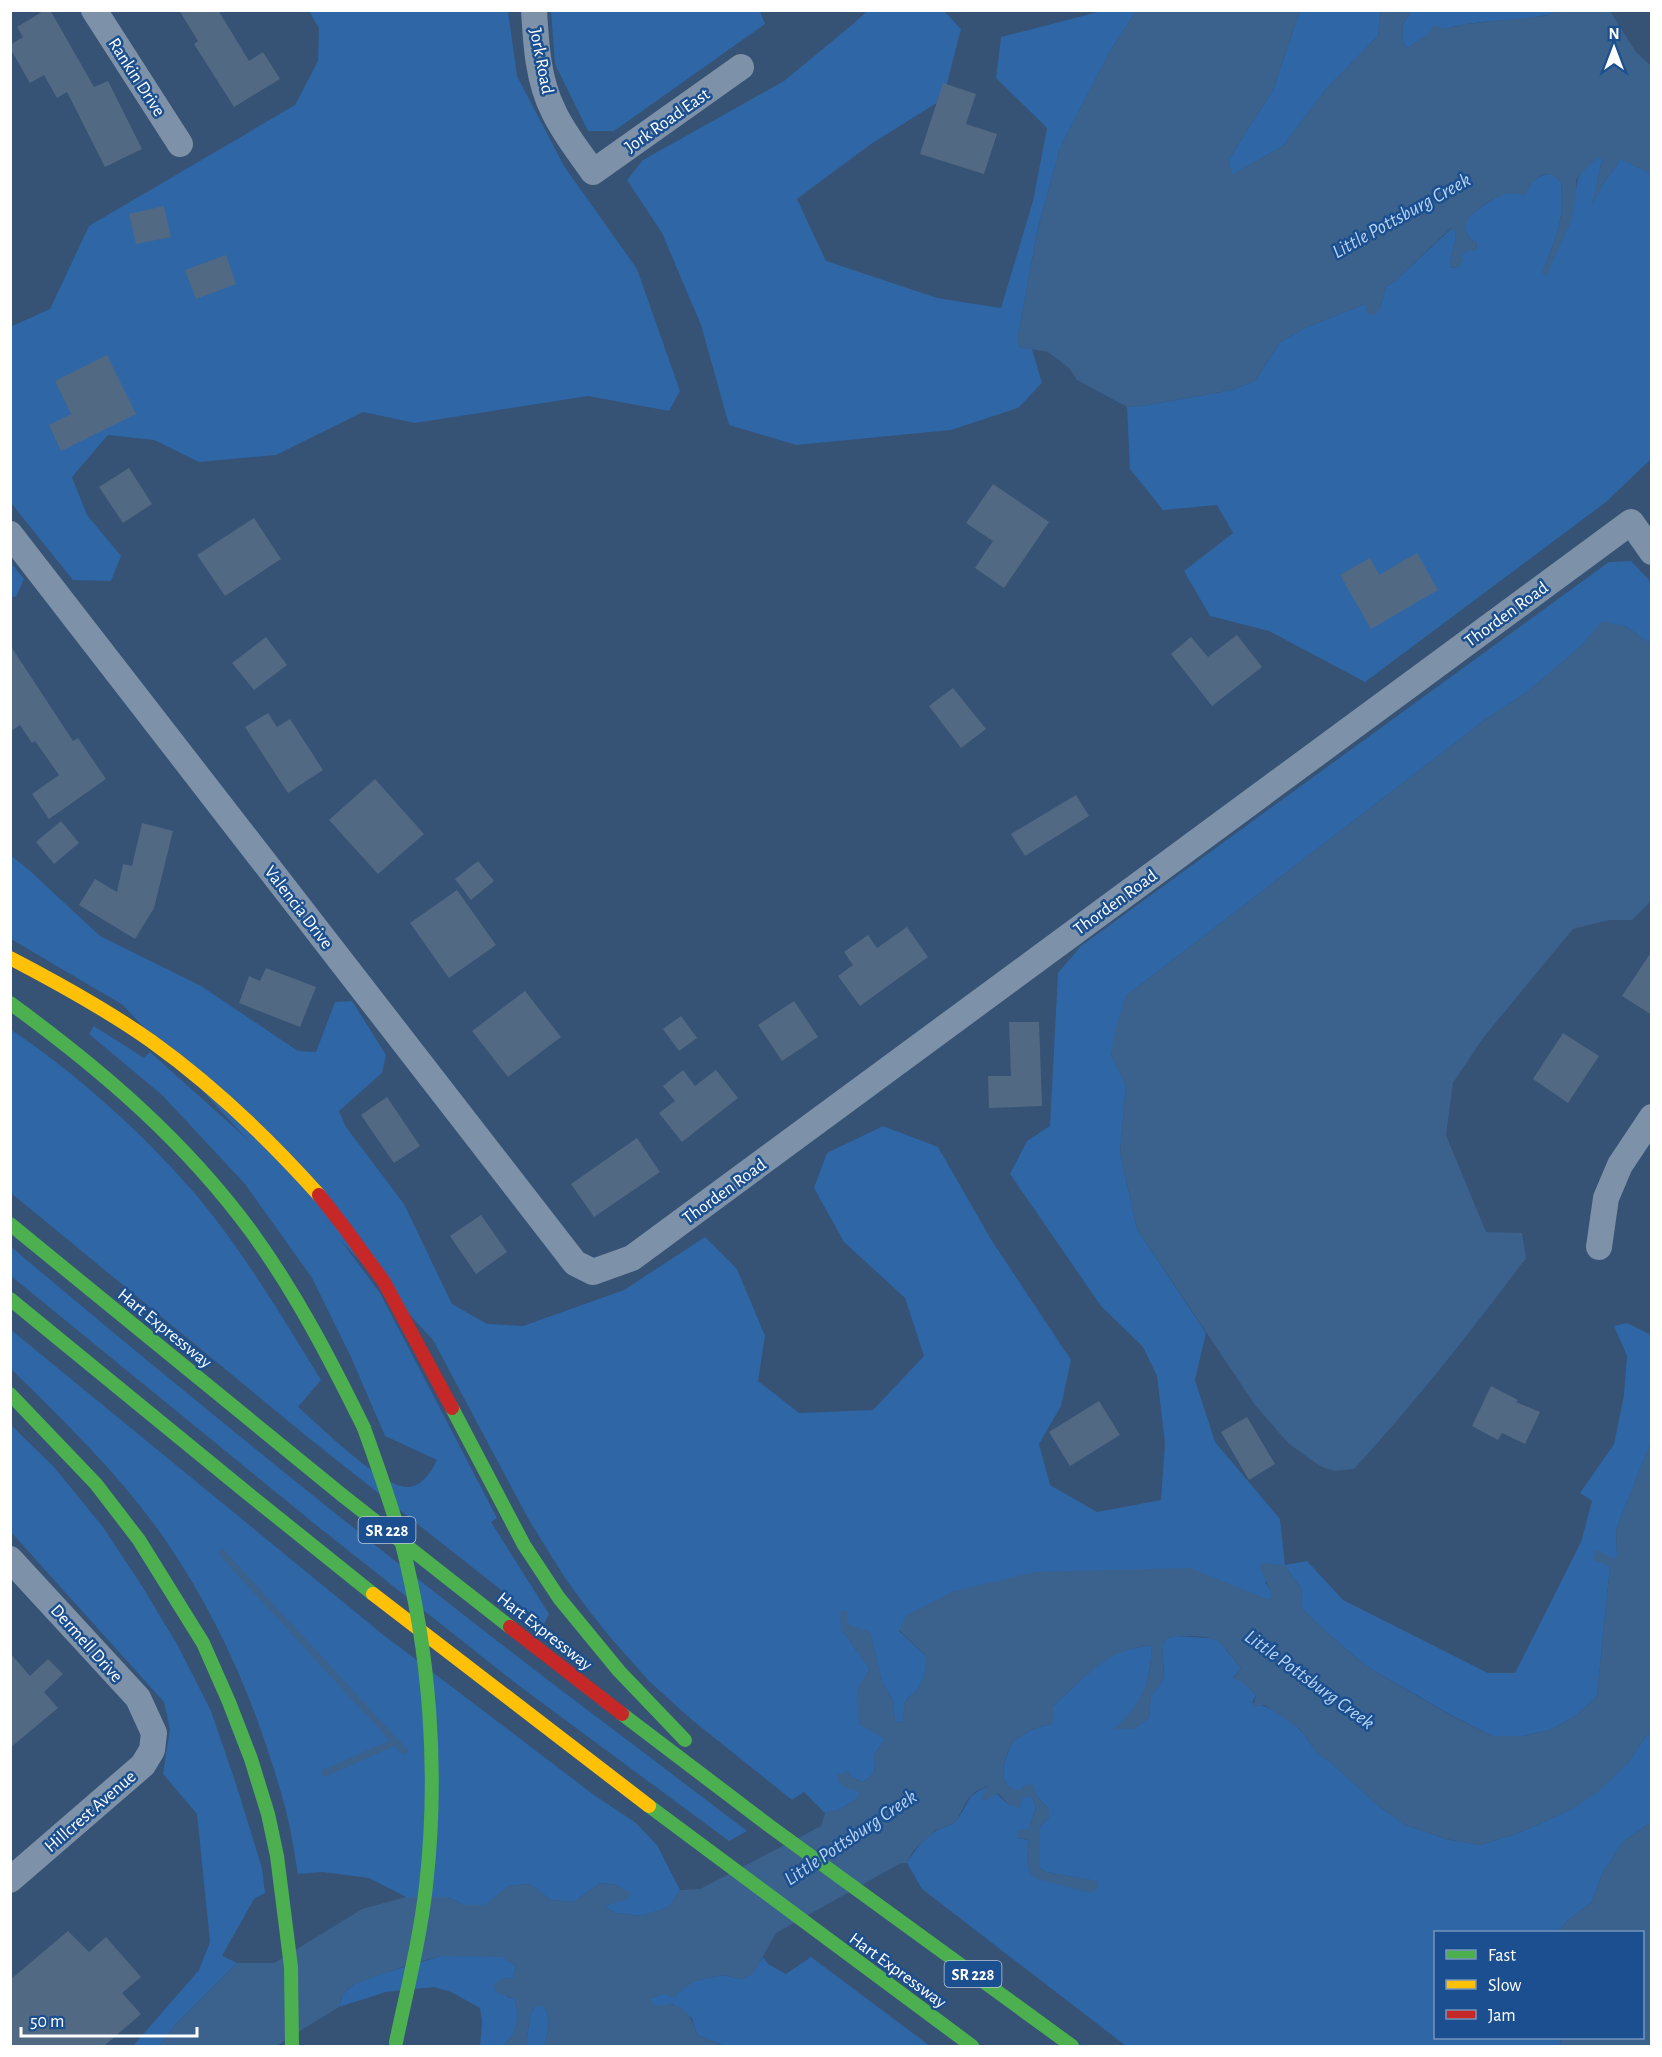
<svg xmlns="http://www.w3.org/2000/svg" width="1662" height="2057" viewBox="0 0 1662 2057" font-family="'Alegreya Sans',sans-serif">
	<rect width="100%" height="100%" fill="#365274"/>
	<g fill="#2f66a5">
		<polygon points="309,11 508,11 517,76 564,166 637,269 680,391 669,411 588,396 415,423 363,412 276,455 199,462 154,440 108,435 72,477 87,515 121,556 111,581 73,580 11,503 10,327 50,309 89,226 295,105 318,61 319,28"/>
		<polygon points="551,11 760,11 765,24 614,131 588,131 555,64"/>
		<polygon points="867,11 944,11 961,29 943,99 871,144 797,199 826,261 937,298 1001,308 1033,201 1047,128 996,78 1001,37 1098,12 1099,11 1136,11 1109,53 1060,148 1038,228 1018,336 1019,347 1032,349 1042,383 1018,408 951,430 796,445 729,425 701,325 662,233 627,180 643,160 784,81 853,24"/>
		<polygon points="1300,11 1381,11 1378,36 1327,88 1283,146 1231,176 1229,159 1273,90"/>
		<path d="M1411,11H1559C1530,22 1497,19 1467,24C1445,27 1426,36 1407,48L1402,42L1403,24Z"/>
		<path d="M1599,156L1602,160L1593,203L1603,184L1621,159L1651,174V459L1606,502L1365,682L1269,631L1210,616L1184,571L1233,533L1217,505L1163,510L1130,469L1127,407L1148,405L1232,390L1255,381L1280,342L1305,328L1365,304L1380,309L1386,287L1396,280L1452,228L1456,233C1456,246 1449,255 1451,268L1459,267V256L1466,251L1476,250L1477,242L1470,239L1465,230L1467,218C1479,209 1490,199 1504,194C1508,192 1514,194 1518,193C1531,188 1534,174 1552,174L1561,182C1565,222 1556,237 1542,273L1576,193C1576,173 1585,169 1599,156Z"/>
		<path d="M1631,561L1651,582V645L1627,627L1602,622L1581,646L1530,690L1486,719L1126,996L1111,1055L1126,1085L1120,1153L1137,1229L1206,1333L1195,1380L1215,1442L1280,1519L1285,1565L1307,1561L1343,1600L1488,1673H1515L1581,1542L1592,1501L1580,1493L1614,1444L1624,1395L1627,1356L1614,1326L1627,1323L1651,1335V1442L1616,1530L1617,1557L1610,1567L1597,1696L1577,1715L1550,1730L1523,1736H1492L1449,1714L1366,1666L1323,1629L1301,1607L1302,1589L1294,1579L1285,1565L1265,1582L1273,1594L1269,1600L1255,1595L1080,1572H1035L899,1631L926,1656C927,1678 922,1687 905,1701L903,1723L895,1722L893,1701L882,1682L870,1633L846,1635L870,1669L857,1690L885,1739L874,1755C876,1769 876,1774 863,1782L852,1777L860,1791L857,1799L838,1810L825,1813L804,1792L792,1800L692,1720L649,1681L610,1637L590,1612L565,1578L529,1520L433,1340L123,1005L11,939L10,855L29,870L100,936L201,986L298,1051L316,1052L335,1002L352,1001L386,1055L382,1073L339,1111L346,1127L404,1204L452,1304L487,1324L523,1326L624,1290L705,1237L737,1269L765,1336L758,1381L799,1413L873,1410L924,1356L905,1298L844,1242L814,1188L827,1153L883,1126L938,1147L992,1241L1071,1360L1061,1406L1039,1444L1050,1485L1097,1512L1161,1500L1165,1443L1157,1376L1143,1347L1101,1306L1010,1174L1027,1141L1050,1126L1058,973L1081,946L1609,562Z"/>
		<polygon points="10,562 24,579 16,597 11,596"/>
		<path d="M94,1026L144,1058L150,1052L303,1189L380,1293L497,1518L491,1522L549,1614L544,1624L310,1439L11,1193L10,1029C77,1074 138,1129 191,1189C241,1247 281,1315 321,1380L298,1407C319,1425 381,1487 407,1487C422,1487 431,1472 437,1460L385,1436L351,1357L312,1278L245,1184L162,1095L89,1034Z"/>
		<path d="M10,1246C161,1373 314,1498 469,1619C561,1691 654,1760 747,1831L729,1841L518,1685L316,1525L11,1276Z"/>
		<path d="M10,1329L381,1633L594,1795L636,1823L657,1845L680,1890L669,1907L642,1916L615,1913L604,1906L610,1904L617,1885L600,1883L574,1902L551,1900L529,1884L508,1886L486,1905H464L448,1897H406L369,1878L323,1872L298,1874C294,1852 291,1829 285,1807C259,1711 220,1619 164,1538C120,1475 65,1422 11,1369Z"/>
		<polygon points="11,1425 54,1467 103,1527 142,1586 178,1646 211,1711 236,1784 262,1868 265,1893 254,1899 222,1956 237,1963 175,2025 159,2046 133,2046 199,1970 210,1942 197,1814 163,1774 170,1729 164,1702 11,1532"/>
		<path d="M1176,1636L1209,1638L1218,1640L1241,1668L1233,1678L1241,1680L1256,1695L1252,1703C1268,1705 1292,1720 1302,1732C1311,1743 1316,1754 1329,1761L1380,1807L1406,1825L1446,1839L1480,1845L1516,1834L1572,1809L1627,1764L1651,1729V1822L1624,1841L1603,1872L1592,1902L1567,1921L1558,1932H1436V2038H1560L1561,2046H1126L922,1889L907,1863C914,1851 924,1838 936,1831C942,1827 952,1826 957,1820C970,1803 964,1797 988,1786L1009,1805L1023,1797H1032L1036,1807L1029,1829L1017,1838L1029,1840L1027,1860L1031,1874L1096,1881L1046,1872L1040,1868V1827L1049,1817V1809L1038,1798L1008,1787L1003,1777L1004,1763L1013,1741L1031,1730L1053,1723V1706C1071,1690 1094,1665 1115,1654C1127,1649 1139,1647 1152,1645C1150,1682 1145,1703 1115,1729H1133L1149,1718L1151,1696L1164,1678L1162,1645L1167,1638Z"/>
		<path d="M479,1955L503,1957L516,1966L513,1978L501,1979L507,1997L515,1999C519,2015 519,2034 504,2044V2046H480L482,2021L480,2008L451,1992L434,1987L386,1992L339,2007L343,1994L354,1984L378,1975L441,1956Z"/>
		<polygon points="763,1957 768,1964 786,1974 811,1957 930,2046 725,2046 697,2035 692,2018 673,2004 660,2007 650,2004 651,1998 663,1994 677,1993 694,1981 723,1975 741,1979 753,1973"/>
		<path d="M535,2006H543C553,2018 548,2033 544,2046H526L530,2015Z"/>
	</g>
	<g fill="#3b618d">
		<path d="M1136,11H1300L1273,90L1229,159L1232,175L1283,146L1327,88L1378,36L1381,11H1411L1403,24L1402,42L1407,48L1426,36L1435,25L1444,29L1466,24L1544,16L1559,11H1610L1636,52L1651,66V174L1621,159L1603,184L1592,207L1602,160L1599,157L1585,169L1576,180V193L1571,221L1546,276L1542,273C1556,237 1565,222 1561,182L1551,174C1537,174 1531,183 1525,196C1503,187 1484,204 1468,218L1465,230L1470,239L1477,242L1476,251H1466L1460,256L1464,259L1459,267L1451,268C1449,255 1456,246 1456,233L1451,228L1396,280L1386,287L1380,309L1375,315H1368L1365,304L1305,328L1280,342L1255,381L1232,390L1148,405L1127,407L1077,380L1069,368L1048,352L1019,347L1018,336L1038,228L1060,148L1109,53Z"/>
		<path d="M1602,621L1627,627L1651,645V901L1632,920H1609L1573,929L1483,1038L1453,1083L1446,1135L1486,1232L1522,1233L1526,1258C1471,1331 1416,1402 1354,1469L1334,1471L1320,1466L1289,1444L1255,1405L1137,1229L1120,1153L1126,1085L1111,1055L1116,1028L1126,996L1486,719L1530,690L1581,646Z"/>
		<path d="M1651,1442V1729L1627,1764L1599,1791L1572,1809L1516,1834L1480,1845L1446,1839L1406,1825L1380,1807L1329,1761L1319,1755L1300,1729L1265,1705L1253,1707L1256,1695L1241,1681L1233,1679L1241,1668C1234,1660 1227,1649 1219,1642C1211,1635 1178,1635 1167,1638L1162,1645L1164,1679L1151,1696L1149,1718L1134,1729H1114C1141,1706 1153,1680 1151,1645C1139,1647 1127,1649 1115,1655C1094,1665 1071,1690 1053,1706V1723L1031,1730L1013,1741L1004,1762L1003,1777L1008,1787L1020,1790L1025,1785L1032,1784L1038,1798L1049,1809V1817L1040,1827V1868L1046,1872L1097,1881L1098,1888L1091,1893L1038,1879L1030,1874L1027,1860L1029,1840L1017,1838L1018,1830L1029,1829L1036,1807L1032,1797H1023L1019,1808L1009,1805L998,1793L985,1801L982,1800L987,1786L975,1792L966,1802L956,1822L935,1831L913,1851L907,1863H901L776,1933L753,1974L741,1979L723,1975L695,1981L677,1993L675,1998L663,1994L651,1998V2004C661,2007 668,2003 675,2005C688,2009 694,2023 697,2035L725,2046H544C548,2033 553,2018 543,2006H535L530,2015L526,2046H504V2044C519,2034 519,2015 515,1999L496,1992L494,1984L501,1979L513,1978L516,1966L503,1957L441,1956L408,1965L354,1984L343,1994L339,2007L276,2046H159L175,2025L237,1963H274L362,1909L406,1897H448L464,1905H485L508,1886L530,1884L551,1900L574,1902L600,1883L617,1885L632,1894L625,1900L604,1906L615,1913L642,1916L669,1907L680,1890L700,1889L821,1826L825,1813L838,1810L857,1799L859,1792L844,1787L837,1780L838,1774L848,1771L852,1777L863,1782C876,1774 876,1769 874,1755L885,1739L859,1724L857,1689L870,1669L846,1635L842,1632L840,1612L847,1611V1624L870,1632L882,1682L893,1701L895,1722L902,1723L905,1701C922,1687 926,1678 926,1656L899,1630L907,1615L952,1592L1035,1572L1190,1568L1269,1600L1272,1594L1259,1566L1263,1563L1285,1565L1294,1579L1302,1589L1301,1607L1323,1629L1366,1666L1448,1714L1492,1736H1523L1550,1730L1577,1715L1597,1696L1610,1567L1593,1559L1596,1550L1614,1559L1617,1557L1616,1530Z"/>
		<polygon points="1651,1822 1651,2046 1561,2046 1560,2038 1642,2038 1642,1932 1558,1932 1567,1921 1592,1902 1603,1872 1624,1841"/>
	</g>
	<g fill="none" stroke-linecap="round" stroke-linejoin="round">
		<g stroke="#3b618d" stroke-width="7">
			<polyline points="222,1553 404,1751"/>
			<polyline points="325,1773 395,1742"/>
		</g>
	</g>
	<g fill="#526984">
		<polygon points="45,10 50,10 94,87 108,81 142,149 105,167 67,92 57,98 44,75 30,83 10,48 10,45 23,37 17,27"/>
		<polygon points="179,10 218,10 249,61 263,52 280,79 234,107 194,44 198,41"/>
		<polygon points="943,83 976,94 966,124 997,134 984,174 920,154"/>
		<polygon points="164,206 171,237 136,244 129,214"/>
		<polygon points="226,255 236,284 196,299 185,270"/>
		<polygon points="107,355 136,414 61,451 49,425 71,414 55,381"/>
		<polygon points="129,468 152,504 123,523 99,487"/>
		<polygon points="993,484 1049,522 1004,588 975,568 993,541 966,523"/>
		<polygon points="254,518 281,559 225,596 197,555"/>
		<polygon points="1417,553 1438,590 1371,629 1340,575 1370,558 1379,575"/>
		<polygon points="1237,635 1262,667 1212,706 1171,654 1191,637 1208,657"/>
		<polygon points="266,637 287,665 254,690 232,663"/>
		<polygon points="10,645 73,741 78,738 106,779 49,819 32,794 59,775 35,741 32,743 20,725 10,732"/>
		<polygon points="953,688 986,729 961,748 929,706"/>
		<polygon points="268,713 277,727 290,719 323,770 288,793 245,727"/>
		<polygon points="375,779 424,834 378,874 329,820"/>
		<polygon points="1076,795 1089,816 1025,856 1011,834"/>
		<polygon points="61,821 79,843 54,864 36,842"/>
		<polygon points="142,823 173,831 154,908 135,939 79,905 95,879 117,892 123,864 132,866"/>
		<polygon points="478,861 494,881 471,900 455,879"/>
		<polygon points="457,890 496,945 449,978 410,923"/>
		<polygon points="907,927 928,957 860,1006 838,976 853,965 844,952 868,935 877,948"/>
		<polygon points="1652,951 1652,1015 1622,996"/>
		<polygon points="266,968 316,987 300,1027 239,1003 249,976 260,981"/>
		<polygon points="525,991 561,1037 508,1077 472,1031"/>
		<polygon points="794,1001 818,1037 782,1061 758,1025"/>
		<polygon points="681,1016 697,1038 679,1051 663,1029"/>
		<polygon points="1009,1022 1039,1022 1042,1106 989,1108 988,1076 1011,1076"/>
		<polygon points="1563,1033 1599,1056 1568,1103 1533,1079"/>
		<polygon points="683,1070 695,1086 716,1070 738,1098 682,1142 659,1113 675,1101 663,1086"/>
		<polygon points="387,1097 420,1146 394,1163 361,1115"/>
		<polygon points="637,1138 660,1172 594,1217 571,1184"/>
		<polygon points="481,1215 507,1252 476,1274 450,1236"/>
		<polygon points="1491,1386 1518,1400 1516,1402 1540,1412 1525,1444 1502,1433 1498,1440 1472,1426"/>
		<polygon points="1099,1401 1120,1435 1070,1466 1049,1432"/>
		<polygon points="1247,1417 1275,1464 1249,1480 1221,1432"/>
		<polygon points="10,1653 30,1676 48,1659 63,1674 44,1692 58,1708 10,1748"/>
		<polygon points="68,1931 89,1952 106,1937 141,1977 122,1993 141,2014 104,2046 10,2046 10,1980"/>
	</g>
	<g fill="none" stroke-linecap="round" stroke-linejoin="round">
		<g stroke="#7d92a8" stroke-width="26">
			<polyline points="94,10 180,144"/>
			<path d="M534,10C536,44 538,80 553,110C562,131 580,153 593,172L741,67"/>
			<polyline points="10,534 575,1263 593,1272 632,1258 1631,522 1652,552"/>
			<polyline points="1599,1247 1606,1198 1620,1165 1652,1117"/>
			<polyline points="10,1559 138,1698 154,1733 152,1750 143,1765 10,1880"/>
		</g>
		<g stroke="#4caf50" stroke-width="14">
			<path d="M10,1003C102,1070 186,1142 253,1234C297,1295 331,1361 364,1428"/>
			<polyline points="10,1224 342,1495 510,1627"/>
			<polyline points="10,1299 246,1492 373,1594"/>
			<polyline points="10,1394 96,1484 139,1540 203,1643 229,1702 251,1759 268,1814 277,1856 291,1967 292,2046"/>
			<polyline points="452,1408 524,1545 559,1598 619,1671 685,1740"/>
			<polyline points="622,1714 771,1827 1072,2046"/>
			<polyline points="649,1806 972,2046"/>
		</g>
		<g stroke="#ffc107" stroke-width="14">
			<path d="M10,958C58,983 107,1010 151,1041C214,1086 268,1138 319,1195"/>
			<polyline points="373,1594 649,1806"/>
		</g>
		<g stroke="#c62828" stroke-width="14">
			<polyline points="319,1195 344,1227 384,1282 452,1408"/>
			<polyline points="510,1627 622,1714"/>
		</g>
		<path stroke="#4caf50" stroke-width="14" d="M364,1428C377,1465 391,1502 401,1540C430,1652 439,1771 426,1886C420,1939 407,1990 396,2042"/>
	</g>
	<g text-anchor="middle" stroke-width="5" stroke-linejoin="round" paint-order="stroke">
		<g fill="#1b4f8f" stroke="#bbcadd" stroke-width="1.5">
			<rect x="358.5" y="1517" width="57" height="26" rx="4.5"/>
			<rect x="944.5" y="1961" width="57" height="26" rx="4.5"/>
		</g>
		<g font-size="16" font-weight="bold" fill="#fff">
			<text x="387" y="1536">SR 228</text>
			<text x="973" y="1980">SR 228</text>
		</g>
		<g font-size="18" fill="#fff" stroke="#1b4f8f">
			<text transform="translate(542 61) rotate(79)" y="6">Jork Road</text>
			<text transform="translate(137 77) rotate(57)" y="6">Rankin Drive</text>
			<text transform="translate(667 120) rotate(-35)" y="6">Jork Road East</text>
			<text transform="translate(1506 614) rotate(-36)" y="6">Thorden Road</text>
			<text transform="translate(1115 902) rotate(-36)" y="6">Thorden Road</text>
			<text transform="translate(299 907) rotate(52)" y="6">Valencia Drive</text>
			<text transform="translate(724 1191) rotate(-36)" y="6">Thorden Road</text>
			<text transform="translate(165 1328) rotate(39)" y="6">Hart Expressway</text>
			<text transform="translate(545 1631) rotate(38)" y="6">Hart Expressway</text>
			<text transform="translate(87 1643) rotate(48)" y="6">Dermell Drive</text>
			<text transform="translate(90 1811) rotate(-41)" y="6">Hillcrest Avenue</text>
			<text transform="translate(898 1970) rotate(36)" y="6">Hart Expressway</text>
		</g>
		<g font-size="20" font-style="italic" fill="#b5d3f5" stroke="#1b4f8f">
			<text transform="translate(1401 215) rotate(-29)" y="7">Little Pottsburg Creek</text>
			<text transform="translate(1310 1679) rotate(36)" y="7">Little Pottsburg Creek</text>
			<text transform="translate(850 1837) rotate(-34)" y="7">Little Pottsburg Creek</text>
		</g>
	</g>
	<rect width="1662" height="2057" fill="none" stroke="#ffffff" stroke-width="24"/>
	<rect x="1434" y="1931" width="210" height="108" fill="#1b4f8f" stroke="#7695bc" stroke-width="1.5"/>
	<rect x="1446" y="1950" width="30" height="9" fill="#4caf50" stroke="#7695bc" stroke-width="1.5"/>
	<text x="1488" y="1961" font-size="18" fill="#ffffff">Fast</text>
	<rect x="1446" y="1980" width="30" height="9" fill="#ffc107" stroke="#7695bc" stroke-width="1.5"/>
	<text x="1488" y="1991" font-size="18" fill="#ffffff">Slow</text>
	<rect x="1446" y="2010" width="30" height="9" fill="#c62828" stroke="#7695bc" stroke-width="1.5"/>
	<text x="1488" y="2021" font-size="18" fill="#ffffff">Jam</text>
	<g transform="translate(1614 48)" stroke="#1b4f8f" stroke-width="4.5" paint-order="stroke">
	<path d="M0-4.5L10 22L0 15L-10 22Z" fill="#ffffff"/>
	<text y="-9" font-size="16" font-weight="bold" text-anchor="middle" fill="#ffffff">N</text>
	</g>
	<path d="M21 2027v9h176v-9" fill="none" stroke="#ffffff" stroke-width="3"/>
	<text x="30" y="2027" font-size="18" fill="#ffffff" stroke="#1b4f8f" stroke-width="4.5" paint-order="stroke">50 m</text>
</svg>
